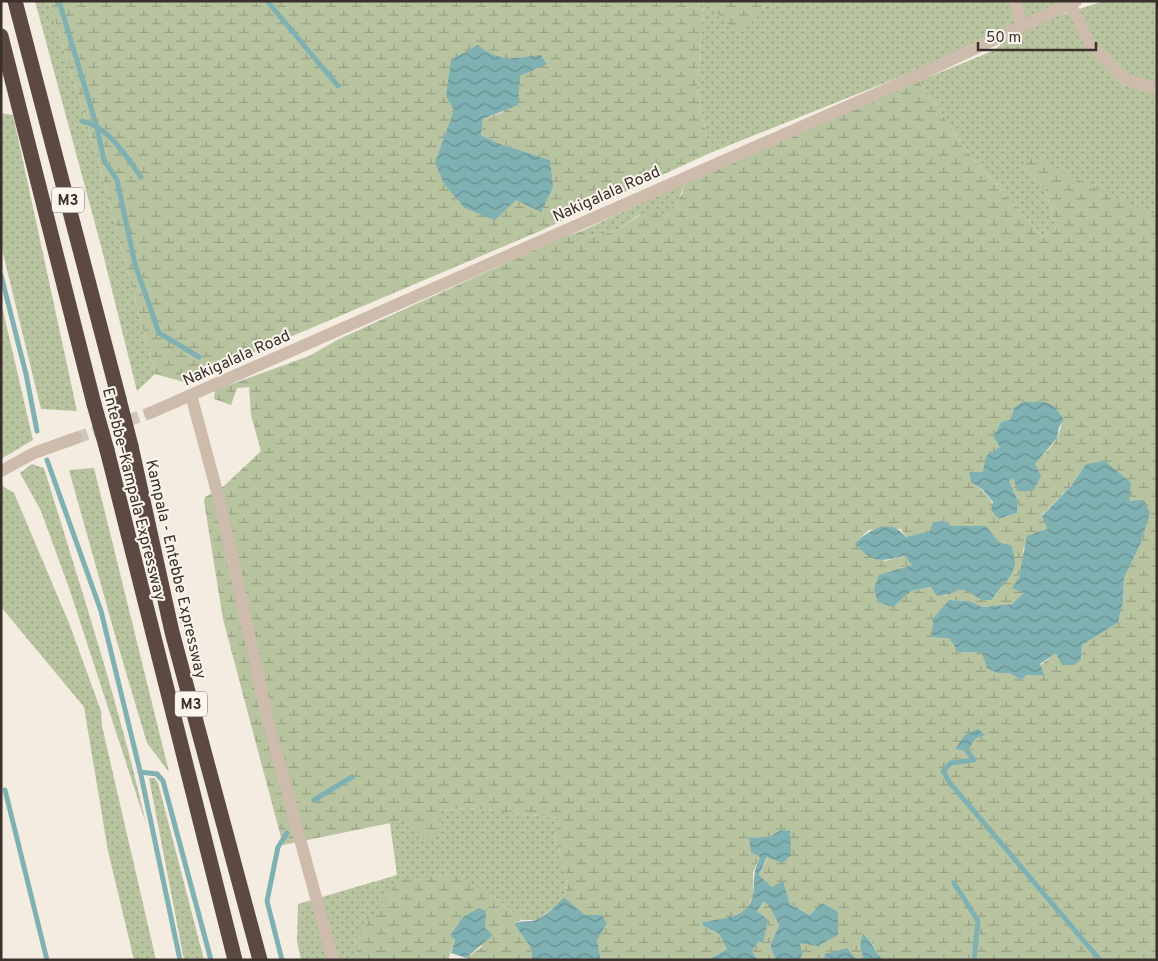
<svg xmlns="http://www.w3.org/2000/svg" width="1158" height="961" viewBox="0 0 1158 961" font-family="Overpass,sans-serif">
	<defs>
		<pattern id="green-dots" width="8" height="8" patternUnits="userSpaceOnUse" patternTransform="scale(1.25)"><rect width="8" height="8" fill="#b8c4a0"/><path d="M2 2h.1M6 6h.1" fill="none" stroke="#97a083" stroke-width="1.8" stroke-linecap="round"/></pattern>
		<pattern id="wetland-marsh" width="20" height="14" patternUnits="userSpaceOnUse" patternTransform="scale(1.25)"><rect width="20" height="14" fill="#b8c4a0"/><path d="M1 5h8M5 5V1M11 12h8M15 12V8" fill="none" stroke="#97a083"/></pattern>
		<pattern id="water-waves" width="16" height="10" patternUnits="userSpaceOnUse" patternTransform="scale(1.25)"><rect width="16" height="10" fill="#7fb0b2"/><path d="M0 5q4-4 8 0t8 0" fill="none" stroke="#699091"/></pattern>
	</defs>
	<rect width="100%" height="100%" fill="#f4ebe1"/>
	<g fill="url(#green-dots)">
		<polygon points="35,1 49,1 96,153 155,374 137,391 101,246"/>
		<polygon points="704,1 764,8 762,1 1084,1 1029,25 1104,1 1157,1 1157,215 1024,169 1045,188 1056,230 1043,238 969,154 919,81 995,50 1019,29 710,153 697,88"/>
		<polygon points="1,113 13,115 77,411 41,409 1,245"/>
		<path d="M684,183C681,199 673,208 664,220L639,215L618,230L591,237L582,231Z"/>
		<polygon points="1,302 33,440 1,459"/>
		<path d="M32,464L44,468C80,586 119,703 146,824L70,591L41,511L20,473Z"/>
		<polygon points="94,468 169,772 147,743 117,642 69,470"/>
		<polygon points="1,485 14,493 69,623 101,711 102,726 156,960 134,960 108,851 84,707 1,607"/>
		<polygon points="149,778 155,778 158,783 204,960 184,960"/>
		<polygon points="467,808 560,818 555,836 568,882 564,897 556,906 537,920 521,920 494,896 355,940 358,960 301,960 297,941 298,904 397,875 390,823 440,811"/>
	</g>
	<g fill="url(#wetland-marsh)" fill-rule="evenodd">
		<path d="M49,1H704L697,88L710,153L540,231L184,382L155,374L96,153ZM478,46C499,63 515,58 541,56L547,63L520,76L503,112L483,119L481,135L498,143L550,160L435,162Z"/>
		<polygon points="706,1 762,1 764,8 736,32"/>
		<path d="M919,81L969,154L1043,238L1056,230L1045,188L1024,169L1031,156L1123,202L1157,215V960H885C875,954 873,941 864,934L860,946L863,958L856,959L825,954L823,960H800L803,952L798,943L822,903L811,915L790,904L783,882L772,887L759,875L781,830L768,837L753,873V896L747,909L728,919L702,922L703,926L719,934L727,949L708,960H601L597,940L601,915L586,916L564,897L568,882L555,836L559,818L467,808L440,811L442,832L425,839L405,820L283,845L223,619L204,501L205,497L224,486L261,451L251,415L249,387L237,388L231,405L214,399L215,390L309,356L339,339L561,238L582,231L591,237L618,230L652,207L664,220L682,194L684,183ZM1044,402L1064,420C1060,426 1060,432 1057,438C1050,451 1022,476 1009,480L1018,501L1017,513L1000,519C993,502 987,492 971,482L969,472H983L1000,447L993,437L1001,422L1011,419L1030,404ZM1086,464L1129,493L1128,501L1140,545L1124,578L1123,602L1118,623L1082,645L1081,659L1056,653L1021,680L1009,673H998L982,653L959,652L950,639L933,637V618L949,600L969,601L983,607L1012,604L1025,593L1013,588C1020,576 1026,563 1023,549L1047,529L1042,515L1071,486ZM944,521L952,526H986L1000,543L1014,571L992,600H981C966,589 962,586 945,596L932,587L911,591L900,568L912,565L904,556L885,561L855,543L869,530L901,529L906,537L931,531Z"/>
		<polygon points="455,876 494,896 521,920 514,924 531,948 532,960 470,960 466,958 483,946 450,936 455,940 448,960 358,960 355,940 399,879"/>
		<polygon points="763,902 768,904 779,925 770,946 776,960 758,960 752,951 759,940 763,943 767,920 757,911"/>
	</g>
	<g fill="url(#water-waves)">
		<path d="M478,45C499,63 515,58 541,55L547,64L520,76L518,105L483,119L481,135L498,143L550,160L553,187L541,212L516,200L495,220L465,208L444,184L435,162L454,110L446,96L451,60Z"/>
		<path d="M1024,401C1032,404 1036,400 1044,402C1053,403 1060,413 1064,420L1059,427L1057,438L1035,464L1041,476L1033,491H1017L1014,479L1009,480L1018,501L1017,513L999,519L991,510L993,502L983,490L971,482L969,472H983L986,456L1000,447L993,437L1001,422L1011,419L1014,408Z"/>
		<polygon points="1105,461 1131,483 1129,501 1144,500 1150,513 1140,545 1124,578 1123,602 1118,623 1082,645 1081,659 1074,665 1062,665 1056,653 1040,664 1044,675 1027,675 1021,680 1009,673 998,673 987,668 982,653 958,652 950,639 932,637 933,618 949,600 969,601 983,607 1012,604 1024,593 1012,588 1019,577 1027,536 1047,529 1042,516 1071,486 1086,464"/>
		<path d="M944,521L952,526H986L1000,543L1011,545C1022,574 1008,576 992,600H981C953,579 960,598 936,595L931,587L911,591L893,607L878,602L874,589L879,575L912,565L904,556C879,562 872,563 855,543C870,529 891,517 906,537L930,531L933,522Z"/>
		<polygon points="978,729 985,735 976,738 967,751 955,749 965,735"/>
		<path d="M781,830L790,831L791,855L783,863L767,857L759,875L772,887L783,881L790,904L810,915L822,903L838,912V935L818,946L799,943L803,952L800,960H776L770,946L779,925L768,904L763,902L757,911L768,920L763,943L759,941L752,951L758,960H708L727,949L719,934L703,926L702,922C722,919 749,918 753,895C755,878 752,875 760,857L751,852L749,838L768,837Z"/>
		<path d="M564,897L585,915H601L607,923L597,940L601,960H532L531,948L514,924C522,919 531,923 538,919C548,914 557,905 564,897Z"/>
		<polygon points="479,908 486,911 485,928 493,935 466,958 451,953 455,940 450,936 463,917"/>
		<path d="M863,933C872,941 875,954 885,960H823L825,954L847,948L856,959L863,958L860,946Z"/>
	</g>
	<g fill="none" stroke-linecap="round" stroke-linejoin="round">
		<g stroke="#7fb0b2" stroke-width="5">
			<polyline points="59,1 96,124 104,160 117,180 135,264 159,333 199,357"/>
			<polyline points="267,1 338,86"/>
			<path d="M82,121C109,127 125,155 141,177"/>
			<polyline points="1,275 26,374 37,431"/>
			<polyline points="47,460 101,611 141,775 180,960"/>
			<polyline points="967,751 974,760 951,763 943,771 950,783 1100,960"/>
			<polyline points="140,772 157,774 163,781 211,960"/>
			<polyline points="5,790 47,960"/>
			<polyline points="314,800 352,777"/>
			<polyline points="954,883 978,921 974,960"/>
			<polyline points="282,960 267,901 278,847 287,833"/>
		</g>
		<polyline stroke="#cfc6bd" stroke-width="12" stroke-dasharray="12 6" stroke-linecap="butt" points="76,438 150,413"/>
		<g stroke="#cdbbac" stroke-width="12">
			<polyline points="1016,1 1021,27"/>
			<polyline points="1070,4 1090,43 1125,80 1157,88"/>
			<polyline points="191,395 220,503 269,725 333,960"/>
			<polyline points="150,413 910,79 1076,1"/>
			<polyline points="1,471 34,453 76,438"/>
		</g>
		<g stroke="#5c4a42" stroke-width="15">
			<polyline points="15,1 119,399"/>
			<polyline points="1,36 94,404"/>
			<polyline points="131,446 172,632 260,960"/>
			<polyline points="107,450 235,960"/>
		</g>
		<g stroke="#5c4a42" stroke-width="15">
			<polyline points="119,399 131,446"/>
			<polyline points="94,404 107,450"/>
		</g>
	</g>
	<g text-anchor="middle" stroke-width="4" stroke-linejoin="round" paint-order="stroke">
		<g fill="#fbf5ee" stroke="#756b66" stroke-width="1">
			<rect x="52" y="187.5" width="32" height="25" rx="4"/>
			<rect x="175" y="691.5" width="32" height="25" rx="4"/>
		</g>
		<g font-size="15" font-weight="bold" fill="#3b302b">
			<text x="68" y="205">M3</text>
			<text x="191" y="709">M3</text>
		</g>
		<g font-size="16" fill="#3b302b" stroke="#fbf5ee">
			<text transform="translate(606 193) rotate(-24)" y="6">Nakigalala Road</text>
			<text transform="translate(236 357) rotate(-24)" y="6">Nakigalala Road</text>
			<text transform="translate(135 494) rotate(76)" y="6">Entebbe–Kampala Expressway</text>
			<text transform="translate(177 569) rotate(77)" y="6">Kampala - Entebbe Expressway</text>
		</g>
	</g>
	<rect width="1158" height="961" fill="none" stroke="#3b302b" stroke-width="5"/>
	<path d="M978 42v8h118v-8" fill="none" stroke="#3b302b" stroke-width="2.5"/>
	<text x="986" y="42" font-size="15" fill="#3b302b" stroke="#fbf5ee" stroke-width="4" paint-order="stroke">50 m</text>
</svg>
